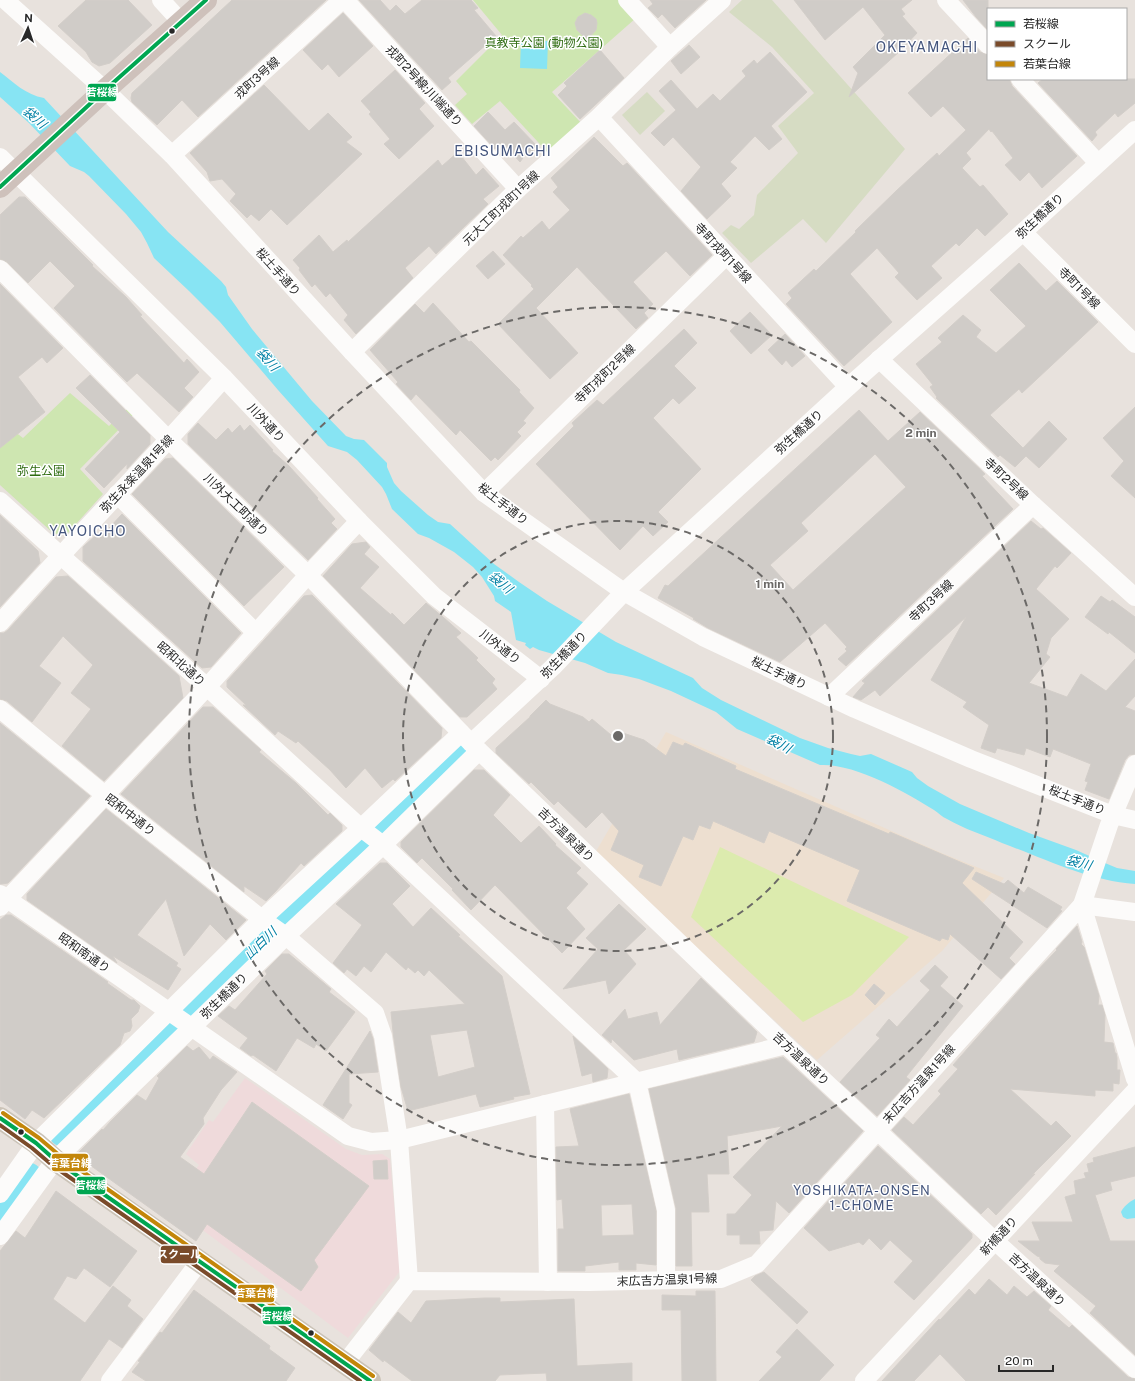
<svg xmlns="http://www.w3.org/2000/svg" width="1135" height="1381" viewBox="0 0 1135 1381" font-family="'Public Sans','Noto Sans JP',sans-serif">
	<rect width="100%" height="100%" fill="#e8e2dd"/>
	<polygon fill="#eddfd0" points="666,732 944,854 1004,878 942,951 817,1060 595,853"/>
	<polygon fill="#efdadb" points="245,1078 346,1149 362,1155 382,1154 390,1159 400,1271 348,1338 169,1205 199,1165 186,1154 209,1120 213,1122"/>
	<g fill="#cee6b1">
		<polygon points="473,0 620,0 636,18 552,92 583,125 550,155 500,101 472,124 455,105 467,94 456,81 502,35"/>
		<polygon points="70,393 109,426 127,409 133,415 80,469 103,494 67,534 54,534 0,485 0,440 10,428 23,438"/>
	</g>
	<g fill="#d6dcc3">
		<polygon points="742,0 772,0 905,149 826,243 803,219 751,263 722,233 731,225 739,229 754,215 757,195 798,153 778,126 814,93 772,47 729,12"/>
		<polygon points="647,92 665,111 640,135 622,115"/>
	</g>
	<polygon fill="#dcebae" points="720,847 909,937 852,995 803,1022 691,917"/>
	<g fill="#87e4f3">
		<polygon points="521,40 548,41 547,69 520,68"/>
		<path d="M0,72C13,82 26,95 44,98L168,232L221,281L226,287L228,295L252,329L312,401L346,436L354,439L364,440L387,463V467L394,483L401,491L428,515L438,522L450,524L494,564L519,582L547,601L616,642L693,678L702,688L721,700L800,738L828,748L851,754L860,756L871,754L912,772L917,778L928,786L960,804L1029,833L1076,850L1105,863L1117,868L1135,871V884C1089,881 1045,859 1002,843C984,835 964,829 947,819C942,817 939,813 934,810C906,792 854,763 820,765L737,729L716,712L671,691L639,679L622,675L608,673L585,663L539,650L533,647L530,649L525,645L526,643L516,640L511,612L495,601L494,596L482,577L473,567L454,552L429,538L418,534L392,509L386,494L382,487L357,460L347,452L328,446L278,390L220,322L189,291L154,258L147,243L141,232L126,214L89,176L84,172L70,166L29,123L0,97Z"/>
		<path d="M1135,1199V1218L1127,1219L1123,1217L1121,1212C1123,1207 1130,1201 1135,1199Z"/>
	</g>
	<g fill="none" stroke-linecap="round" stroke-linejoin="round">
		<g stroke="#87e4f3" stroke-width="32">
			<path d="M64,1131C194,1005 327,882 456,756"/>
			<polyline points="0,1216 27,1178"/>
		</g>
	</g>
	<g fill="#d0ccc8" stroke="#d3cec9" fill-rule="evenodd">
		<polygon points="86,0 128,0 152,25 110,63 99,66 92,62 86,52 58,26"/>
		<polygon points="232,0 326,0 198,117 182,100 157,125 132,102 131,98 132,93"/>
		<polygon points="359,0 380,0 390,11 396,5 405,14 422,0 471,0 478,8 474,10 496,36 448,78 451,82 442,90"/>
		<polygon points="650,0 706,0 675,28 662,14 658,18 648,8 653,4"/>
		<polygon points="794,0 912,0 901,9 905,14 902,16 917,33 900,51 849,97 858,73 853,67 885,35 863,7 825,40"/>
		<polygon points="963,0 988,0 988,30 976,17"/>
		<polygon points="343,13 373,46 339,77 328,64 322,70 303,50"/>
		<polygon points="585,13 591,15 596,19 597,23 596,30 587,40 577,30 575,23 578,17"/>
		<polygon points="968,38 980,52 988,55 988,79 1009,79 1012,86 1077,156 1042,188 1029,172 1020,181 1005,165 1013,158 992,131 991,132 989,129 966,153 971,159 962,168 980,187 983,185 1008,214 985,236 977,228 959,246 956,243 931,266 942,278 917,300 895,277 899,273 877,248 850,274 892,322 844,366 786,304 792,298 788,293 814,269 816,271 856,232 855,231 896,191 937,153 939,156 966,130 943,106 931,117 908,93"/>
		<polygon points="689,45 700,57 681,74 671,61"/>
		<polygon points="600,50 624,78 580,119 558,95 567,86 564,83"/>
		<polygon points="770,52 807,92 771,126 782,139 769,150 755,136 730,162 737,168 721,184 731,196 707,219 681,191 701,167 673,137 664,146 651,133 676,110 659,91 671,80 697,109 713,94 720,101 746,76 742,71 754,60 757,64"/>
		<polygon points="395,70 425,103 419,109 434,126 399,159 384,144 390,139 369,114 371,112 361,101"/>
		<polygon points="1043,79 1135,79 1135,103 1118,117 1115,113 1095,132 1097,135 1092,141 1038,83"/>
		<polygon points="264,85 309,131 328,113 352,137 346,142 362,154 287,225 271,209 259,221 251,214 247,218 230,201 236,194 222,179 210,181 207,172 190,153"/>
		<polygon points="488,112 505,130 514,122 537,146 527,156 525,155 520,162 502,142 495,149 474,126"/>
		<polygon points="594,137 623,166 627,163 712,255 690,276 666,251 633,282 653,304 644,313 648,318 636,329 577,267 536,308 578,353 550,379 498,324 534,289 531,286 532,285 503,255 521,236 523,238 542,221 549,230 570,210 553,192 558,187 551,178"/>
		<polygon points="458,152 476,175 483,168 499,186 483,199 488,204 436,254 429,246 405,268 413,278 356,334 344,320 348,315 330,293 326,297 315,284 312,287 299,270 300,268 293,260 319,235 333,252 347,240 348,242 438,160 442,166"/>
		<polygon points="19,197 25,197 93,265 92,266 126,297 142,315 140,316 184,363 187,359 199,372 184,388 193,397 179,412 137,373 127,382 54,308 75,286 50,261 28,283 7,262 0,259 0,215"/>
		<polygon points="493,251 505,264 488,279 476,266"/>
		<polygon points="1019,263 1046,291 1057,281 1098,322 1022,393 1019,389 990,415 1023,448 1049,421 1067,439 1039,468 1026,456 1015,467 1000,455 998,457 936,398 937,397 930,387 933,385 916,364 942,342 938,338 963,315 981,330 976,337 996,353 1026,326 990,290"/>
		<polygon points="0,284 63,348 47,363 42,357 18,377 45,412 0,448"/>
		<polygon points="433,303 469,342 471,341 520,390 519,392 534,408 523,421 526,423 517,432 521,436 498,460 495,457 491,461 460,430 456,435 416,394 411,400 396,384 398,382 370,350 415,304 424,313"/>
		<polygon points="750,312 772,335 751,354 730,331"/>
		<polygon points="684,329 697,343 674,366 696,388 679,404 673,398 653,418 701,469 658,512 668,522 653,536 643,526 620,550 536,464 574,426 572,423 597,400 603,405"/>
		<polygon points="785,334 805,356 792,367 786,360 782,365 768,350"/>
		<polygon points="90,375 150,435 150,444 127,469 127,464 104,488 85,469 120,432 76,388"/>
		<polygon points="1135,407 1135,498 1111,476 1124,461 1103,438"/>
		<path d="M859,410L888,441L920,412L985,474L982,476L1013,509L846,666L838,659L847,651L845,649L847,647L825,623L780,662L708,628L693,619L694,618L658,598L665,585L668,586ZM875,454L906,487L793,590L770,565L808,531L801,523Z"/>
		<polygon points="198,423 216,440 228,428 232,433 240,425 244,431 250,425 273,450 272,451 289,466 318,498 317,499 335,519 331,523 337,529 308,560 188,444 188,434"/>
		<polygon points="173,458 284,567 244,606 132,494 165,459"/>
		<polygon points="122,514 241,633 211,667 202,668 83,561 83,547 96,535 99,539"/>
		<polygon points="0,515 38,551 40,563 0,607"/>
		<polygon points="1031,521 1041,529 1043,528 1071,553 1057,568 1055,566 1036,589 1069,619 1051,638 1046,654 1050,657 1029,683 1067,697 1081,674 1106,691 1135,659 1135,696 1125,707 1135,711 1135,754 1129,755 1125,760 1109,799 1085,790 1088,782 1085,781 1091,764 1053,749 1050,757 1026,748 1024,755 997,748 995,753 981,748 989,725 963,707 967,702 931,680 966,617 880,696 875,690 861,700 853,697 865,683 862,681"/>
		<polygon points="366,542 370,547 364,554 379,567 360,588 391,615 392,613 404,625 426,603 443,617 461,633 456,637 478,658 476,660 495,679 492,683 497,689 467,717 460,717 323,576 352,544"/>
		<polygon points="68,576 179,676 183,698 104,781 62,746 91,709 71,693 93,665 63,636 39,666 61,683 32,722 7,701 0,699 0,633 4,633 8,630 56,577"/>
		<polygon points="312,595 442,728 441,738 395,781 393,779 382,788 365,768 346,788 330,770 298,741 296,743 278,731 275,735 243,705 246,705 227,687 227,681 295,606 304,596"/>
		<polygon points="1101,596 1110,602 1112,600 1135,617 1135,653 1109,632 1108,634 1085,617"/>
		<polygon points="546,700 550,704 583,717 589,722 592,719 617,740 623,733 644,740 666,756 673,742 683,746 685,743 736,766 735,769 889,834 890,832 974,868 962,883 1023,942 1009,958 1015,964 1001,979 950,934 948,940 942,938 940,941 847,901 860,870 769,831 764,843 713,821 710,829 699,825 693,840 683,836 661,886 639,877 644,865 611,850 619,831 602,812 586,828 558,801 554,805 531,782 529,784 496,753 496,748 530,717 530,716"/>
		<polygon points="203,707 213,707 261,750 259,752 296,783 328,815 330,813 342,825 342,831 304,866 301,863 275,892 266,901 244,886 244,892 121,794"/>
		<polygon points="0,723 90,796 8,883 2,884 0,884"/>
		<polygon points="474,770 484,770 510,795 493,815 521,843 539,826 556,844 555,845 581,868 576,873 588,884 566,908 585,929 562,953 495,885 471,910 452,890 453,889 422,858 417,863 401,847 401,842"/>
		<polygon points="106,809 246,920 226,940 210,924 184,956 166,899 137,935 178,963 176,966 181,969 168,990 113,956 117,963 27,900 27,894"/>
		<path d="M380,863H387L410,886L392,904L413,927L431,908L460,935L458,936L502,976L530,1094L513,1097L514,1099L480,1107L476,1094L408,1111L401,1087L393,1032L391,1012L465,1004L429,970L424,976L418,970L415,973L408,967L406,970L386,952L371,972L364,966L356,976L347,969L344,973L333,963L362,925L336,904ZM467,1030L475,1067L438,1077L430,1035Z"/>
		<polygon points="976,872 1004,884 1008,880 1024,893 1028,887 1062,907 1060,910 1062,911 1047,928 972,879"/>
		<polygon points="619,904 646,929 624,950 636,964 609,994 606,980 563,989 598,949 586,938"/>
		<polygon points="6,915 11,915 108,982 107,983 131,1000 134,1000 140,1006 138,1012 131,1019 132,1026 130,1031 124,1033 120,1045 44,1118 32,1110 25,1119 0,1100 0,920"/>
		<polygon points="1077,926 1082,942 1081,944 1084,947 1099,996 1098,1005 1102,1005 1105,1015 1104,1042 1113,1043 1115,1053 1116,1053 1117,1058 1117,1070 1120,1070 1119,1084 1113,1083 1113,1091 1095,1090 1095,1096 1010,1089 1051,1126 1056,1121 1071,1136 1032,1175 1035,1174 996,1215 988,1207 981,1214 892,1130 904,1117 913,1125 941,1094 938,1091 958,1069 953,1065 1030,978 1057,950 1056,949"/>
		<polygon points="282,954 289,954 331,989 329,992 355,1012 326,1051 316,1044 314,1048 297,1038 276,1071 253,1055 251,1056 240,1048 248,1038 218,1016 229,1006 235,1010 267,974 265,971"/>
		<polygon points="935,965 948,977 940,986 963,1006 906,1077 910,1080 877,1116 840,1082 880,1038 876,1035 889,1019 897,1027 930,990 920,981"/>
		<polygon points="701,978 757,1032 754,1042 679,1060 677,1049 634,1060 612,1039 611,1043 602,1035 625,1009 628,1019 657,1012 660,1025"/>
		<polygon points="874,984 885,993 875,1005 865,995"/>
		<polygon points="370,1031 373,1039 378,1072 349,1074 349,1103 352,1105 343,1119 323,1105"/>
		<polygon points="573,1036 608,1069 607,1078 593,1082 592,1073 582,1076"/>
		<polygon points="187,1046 193,1051 199,1047 210,1060 213,1056 237,1072 221,1090 203,1118 204,1124 180,1157 204,1174 252,1102 369,1186 314,1260 318,1267 301,1291 207,1224 196,1241 76,1155 102,1129 103,1130 111,1121 137,1095 146,1101 159,1078 157,1076"/>
		<polygon points="783,1057 863,1131 789,1213 776,1201 773,1230 759,1231 760,1244 740,1244 740,1235 727,1235 727,1214 735,1214 752,1195 733,1177 782,1126 727,1136 729,1174 707,1174 709,1212 691,1212 692,1266 676,1266 676,1208 649,1089"/>
		<path d="M629,1094L656,1211V1265L636,1263V1270H619V1262L585,1266V1271H558V1229H564L562,1199L557,1200L556,1147L579,1146L570,1109ZM632,1204L634,1235L602,1236L601,1205Z"/>
		<polygon points="878,1146 972,1234 972,1238 914,1300 894,1282 913,1261 890,1240 881,1250 869,1238 863,1245 859,1242 829,1251 804,1228"/>
		<polygon points="1135,1147 1135,1176 1110,1182 1112,1190 1095,1195 1110,1241 1135,1241 1135,1355 1090,1313 1096,1306 1054,1271 1060,1265 1045,1263 1040,1259 1040,1257 1037,1256 1018,1241 1040,1241 1032,1222 1073,1222 1065,1197 1076,1194 1074,1181 1086,1178 1084,1173 1089,1172 1087,1164 1094,1162 1093,1158"/>
		<polygon points="387,1160 388,1179 374,1179 373,1161"/>
		<polygon points="56,1191 137,1251 110,1287 84,1268 76,1279 67,1276 53,1299 85,1323 113,1286 131,1300 127,1306 143,1319 122,1348 109,1339 80,1381 0,1381 0,1251 16,1231 25,1238"/>
		<polygon points="764,1272 808,1312 797,1324 751,1280 755,1276"/>
		<polygon points="989,1279 1007,1295 1014,1286 1027,1297 1034,1291 1051,1306 1048,1310 1069,1328 1072,1325 1128,1377 1135,1379 1135,1381 966,1381 940,1354 914,1381 882,1381 939,1319 940,1320 969,1289 975,1295"/>
		<polygon points="194,1290 270,1346 269,1349 295,1368 286,1381 146,1381 132,1372 140,1362 138,1361 160,1332 162,1333"/>
		<polygon points="696,1291 715,1291 716,1381 682,1381 681,1310 662,1310 662,1295 696,1296"/>
		<polygon points="485,1298 500,1298 500,1302 574,1299 577,1366 632,1363 632,1381 547,1381 546,1373 500,1375 495,1381 412,1381 384,1360 383,1362 369,1350 398,1312 411,1323 426,1301"/>
		<polygon points="797,1329 834,1365 819,1381 759,1381 782,1357 776,1352"/>
	</g>
	<g fill="none" stroke-linecap="round" stroke-linejoin="round">
		<g stroke="#fcfbfa" stroke-width="18">
			<polyline points="5,0 105,90 172,155 352,352 484,493 624,592 703,637 855,709 971,759 1113,815 1135,820"/>
			<polyline points="161,0 182,23"/>
			<polyline points="345,0 518,189"/>
			<polyline points="627,0 670,47"/>
			<polyline points="946,0 988,45"/>
			<polyline points="1020,79 1098,163"/>
			<polyline points="599,117 848,387"/>
			<polyline points="172,155 342,0"/>
			<polyline points="0,157 224,378 359,521 434,596 541,679"/>
			<polyline points="1023,232 1135,344"/>
			<polyline points="0,269 169,440 308,575 471,743 786,1045 995,1241 1135,1369"/>
			<polyline points="352,352 518,189 599,117 670,47 722,0"/>
			<polyline points="879,359 1033,505 1135,597"/>
			<polyline points="484,493 726,256"/>
			<polyline points="117,494 256,633"/>
			<polyline points="0,501 207,687 361,828 383,845 637,1082 666,1210 666,1280"/>
			<path d="M0,623C73,540 151,461 224,378"/>
			<polyline points="829,697 1033,505"/>
			<polyline points="0,709 105,795 262,919 286,936 375,1013 383,1036 399,1140 409,1281"/>
			<polyline points="471,743 553,667 624,592 848,387 1023,232 1135,130"/>
			<polyline points="1135,764 1109,825 1082,905 1135,1079"/>
			<polyline points="0,894 348,1136 371,1142 399,1140 786,1045"/>
			<polyline points="0,907 207,687 308,575 359,521"/>
			<polyline points="545,1104 548,1282"/>
			<polyline points="0,1194 36,1143 262,919 361,828 461,733"/>
			<polyline points="0,1236 55,1160 286,936 383,845 479,751"/>
			<polyline points="345,1363 409,1281 589,1282 721,1279 757,1264 1082,905 1135,912"/>
			<polyline points="110,1381 200,1261"/>
			<polyline points="864,1381 1135,1091"/>
		</g>
		<polyline stroke="#cbc3b7" stroke-width="22" points="0,1118 36,1143 55,1160 370,1381"/>
		<polyline stroke="#cec1bb" stroke-width="22" points="0,187 105,90 206,0"/>
		<g stroke="#fff" stroke-width="7">
			<g id="bus-1">
				<polyline points="0,187 105,90 206,0"/>
				<polyline points="0,1118 36,1143 55,1160 370,1381"/>
			</g>
		</g>
		<g stroke="#fff" stroke-width="7">
			<polyline id="bus-2" points="0,1125 32,1148 52,1165 360,1381"/>
		</g>
		<g stroke="#fff" stroke-width="7">
			<polyline id="bus-3" points="3,1113 39,1138 59,1155 373,1376"/>
		</g>
		<use href="#bus-1" stroke="#00a651" stroke-width="4"/>
		<use href="#bus-2" stroke="#7a4b2a" stroke-width="4"/>
		<use href="#bus-3" stroke="#c3860a" stroke-width="4"/>
	</g>
	<g fill="none" stroke="#6b6967" stroke-width="2" stroke-dasharray="7 5">
		<circle cx="618" cy="736" r="215"/>
		<circle cx="618" cy="736" r="429"/>
	</g>
	<g fill="#282828" stroke="#fff" stroke-width="1.5">
		<circle cx="172" cy="31" r="3.5"/>
		<circle cx="21" cy="1132" r="3.5"/>
		<circle cx="311" cy="1333" r="3.5"/>
	</g>
	<g text-anchor="middle" stroke-width="3" stroke-linejoin="round" paint-order="stroke">
		<g font-size="12" fill="#2f6c11" stroke="#fff">
			<text x="544" y="47">真教寺公園 (動物公園)</text>
			<text x="41" y="475">弥生公園</text>
		</g>
		<g font-size="12" fill="#282828" stroke="#fff">
			<text transform="translate(257 78) rotate(-42)" y="4">戎町3号線</text>
			<text transform="translate(424 86) rotate(47)" y="4">戎町2号線;川端通り</text>
			<text transform="translate(501 208) rotate(-44)" y="4">元大工町戎町1号線</text>
			<text transform="translate(1040 216) rotate(-43)" y="4">弥生橋通り</text>
			<text transform="translate(723 253) rotate(47)" y="4">寺町戎町1号線</text>
			<text transform="translate(278 272) rotate(48)" y="4">桜土手通り</text>
			<text transform="translate(1079 288) rotate(45)" y="4">寺町1号線</text>
			<text transform="translate(605 374) rotate(-44)" y="4">寺町戎町2号線</text>
			<text transform="translate(266 423) rotate(47)" y="4">川外通り</text>
			<text transform="translate(799 432) rotate(-42)" y="4">弥生橋通り</text>
			<text transform="translate(137 474) rotate(-47)" y="4">弥生永楽温泉1号線</text>
			<text transform="translate(1006 479) rotate(43)" y="4">寺町2号線</text>
			<text transform="translate(503 504) rotate(38)" y="4">桜土手通り</text>
			<text transform="translate(236 505) rotate(44)" y="4">川外大工町通り</text>
			<text transform="translate(931 601) rotate(-43)" y="4">寺町3号線</text>
			<text transform="translate(500 647) rotate(38)" y="4">川外通り</text>
			<text transform="translate(564 655) rotate(-46)" y="4">弥生橋通り</text>
			<text transform="translate(181 664) rotate(42)" y="4">昭和北通り</text>
			<text transform="translate(779 673) rotate(26)" y="4">桜土手通り</text>
			<text transform="translate(1077 800) rotate(22)" y="4">桜土手通り</text>
			<text transform="translate(130 815) rotate(38)" y="4">昭和中通り</text>
			<text transform="translate(566 835) rotate(44)" y="4">吉方温泉通り</text>
			<text transform="translate(84 953) rotate(35)" y="4">昭和南通り</text>
			<text transform="translate(224 996) rotate(-44)" y="4">弥生橋通り</text>
			<text transform="translate(801 1059) rotate(43)" y="4">吉方温泉通り</text>
			<text transform="translate(919 1084) rotate(-48)" y="4">末広吉方温泉1号線</text>
			<text transform="translate(999 1236) rotate(-47)" y="4">新橋通り</text>
			<text transform="translate(667 1280) rotate(-2)" y="4">末広吉方温泉1号線</text>
			<text transform="translate(1037 1280) rotate(43)" y="4">吉方温泉通り</text>
		</g>
		<g font-size="13" font-style="italic" fill="#0080a4" stroke="#fff">
			<text transform="translate(35 117) rotate(41)" y="5">袋川</text>
			<text transform="translate(268 359) rotate(49)" y="5">袋川</text>
			<text transform="translate(501 582) rotate(40)" y="5">袋川</text>
			<text transform="translate(779 743) rotate(28)" y="5">袋川</text>
			<text transform="translate(1079 862) rotate(15)" y="5">袋川</text>
			<text transform="translate(260 943) rotate(-44)" y="5">山白川</text>
		</g>
		<g font-size="13" letter-spacing="1" fill="#44557d" stroke="#fff">
			<text x="862" y="1195">YOSHIKATA-ONSEN<tspan x="862" dy="15">1-CHOME</tspan></text>
		</g>
		<g font-size="14" letter-spacing="1" fill="#44557d" stroke="#fff">
			<text x="927" y="52">OKEYAMACHI</text>
			<text x="503" y="156">EBISUMACHI</text>
			<text x="88" y="536">YAYOICHO</text>
		</g>
	</g>
	<circle cx="618" cy="736" r="6" fill="#6b6967" stroke="#fff" stroke-width="2"/>
	<g font-size="12" text-anchor="middle" font-weight="bold" fill="#6b6967" stroke="#fff" stroke-width="3" stroke-linejoin="round" paint-order="stroke">
		<text x="921" y="437">2 min</text>
		<text x="770" y="588">1 min</text>
	</g>
	<g stroke="#fff" stroke-width="1.5">
		<rect x="87" y="83" width="30" height="19" rx="4" fill="#00a651"/>
		<rect x="51" y="1153" width="38" height="19" rx="4" fill="#c3860a"/>
		<rect x="76" y="1176" width="30" height="19" rx="4" fill="#00a651"/>
		<rect x="160" y="1245" width="38" height="19" rx="4" fill="#7a4b2a"/>
		<rect x="237" y="1284" width="38" height="19" rx="4" fill="#c3860a"/>
		<rect x="262" y="1306" width="30" height="19" rx="4" fill="#00a651"/>
	</g>
	<g font-size="11" text-anchor="middle" font-weight="bold" fill="#fff">
		<text x="102" y="96">若桜線</text>
		<text x="70" y="1167">若葉台線</text>
		<text x="91" y="1189">若桜線</text>
		<text x="179" y="1258">スクール</text>
		<text x="256" y="1297">若葉台線</text>
		<text x="277" y="1320">若桜線</text>
	</g>
	<rect x="987" y="8" width="140" height="72" fill="#ffffff" stroke="#a9a9a9"/>
	<rect x="995" y="21" width="20" height="6" fill="#00a651" stroke="#a9a9a9"/>
	<text x="1023" y="28" font-size="12" fill="#282828">若桜線</text>
	<rect x="995" y="41" width="20" height="6" fill="#7a4b2a" stroke="#a9a9a9"/>
	<text x="1023" y="48" font-size="12" fill="#282828">スクール</text>
	<rect x="995" y="61" width="20" height="6" fill="#c3860a" stroke="#a9a9a9"/>
	<text x="1023" y="68" font-size="12" fill="#282828">若葉台線</text>
	<g transform="translate(28 28) rotate(3)" stroke="#ffffff" stroke-width="3" paint-order="stroke">
	<path d="M0-3L7 15L0 10L-7 15Z" fill="#282828"/>
	<text y="-6" font-size="11" font-weight="bold" text-anchor="middle" fill="#282828">N</text>
	</g>
	<path d="M999 1365v6h54v-6" fill="none" stroke="#282828" stroke-width="2"/>
	<text x="1005" y="1365" font-size="12" fill="#282828" stroke="#ffffff" stroke-width="3" paint-order="stroke">20 m</text>
</svg>
